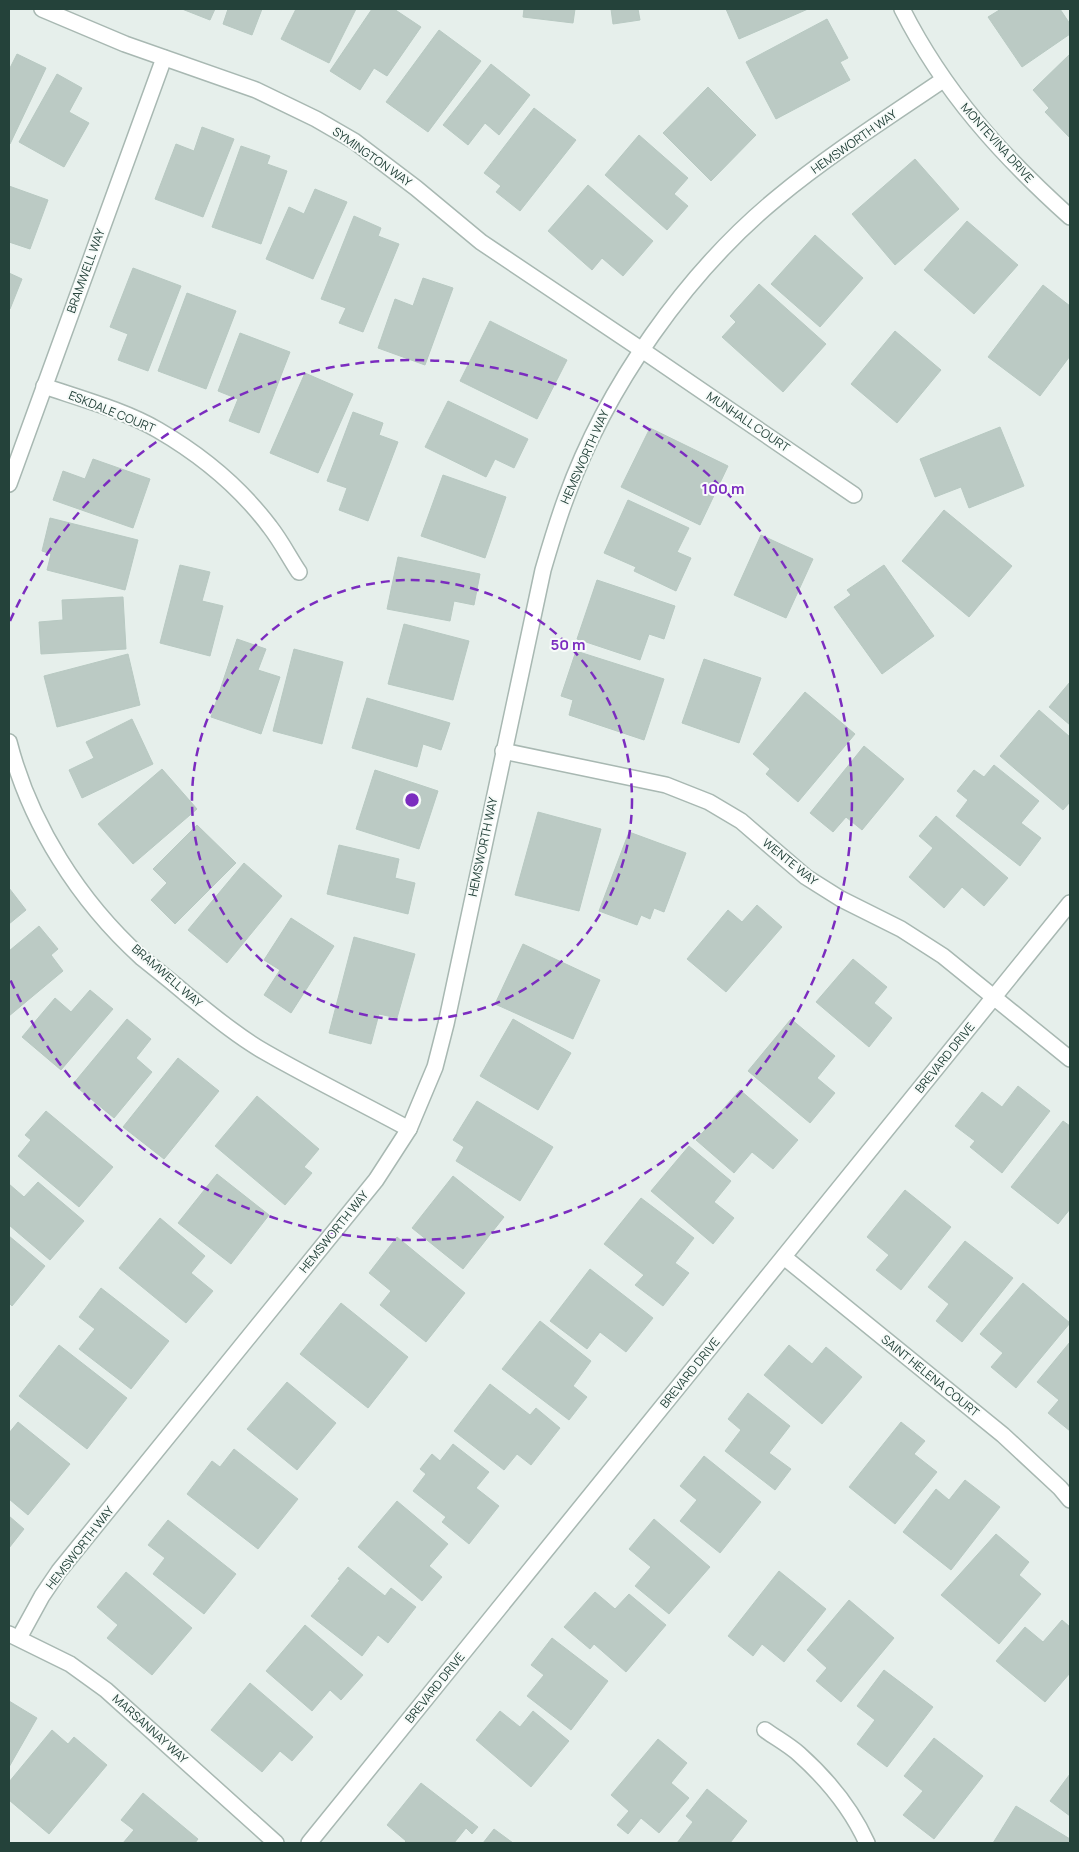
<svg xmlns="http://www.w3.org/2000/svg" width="1079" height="1852" viewBox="0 0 1079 1852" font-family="Manrope,sans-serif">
	<rect width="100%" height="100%" fill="#e6efeb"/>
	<g fill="#bbcac4" stroke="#b8c9c2">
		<polygon points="182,9 215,9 210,20"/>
		<polygon points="228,9 262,9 252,35 223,24"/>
		<polygon points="296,9 356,9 329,63 281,39"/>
		<polygon points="372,9 394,9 421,27 387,76 374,68 360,90 330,71"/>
		<polygon points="524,9 575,9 573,23 523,17"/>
		<polygon points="611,9 638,9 640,20 613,24"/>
		<polygon points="726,9 808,9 739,39"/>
		<polygon points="1001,9 1060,9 1070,24 1070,34 1022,67 988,17"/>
		<polygon points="827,19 848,58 840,62 850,80 776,119 746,62"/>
		<polygon points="439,30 481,61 428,132 386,102"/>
		<polygon points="17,54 46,68 10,144 9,143 9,70"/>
		<polygon points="1070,54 1070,138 1045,112 1049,108 1033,90"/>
		<polygon points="491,64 530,95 499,135 485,123 468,145 443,125"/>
		<polygon points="57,74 82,88 69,112 89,123 64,167 19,142"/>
		<polygon points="708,87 756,135 711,181 663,133"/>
		<polygon points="534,108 576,140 520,211 496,192 501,186 484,173"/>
		<polygon points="202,127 234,139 203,217 155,199 176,144 194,151"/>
		<polygon points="639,135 688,178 674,194 688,206 667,230 605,175"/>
		<polygon points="241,146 270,156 267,164 287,171 261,244 212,227"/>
		<polygon points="915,159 959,209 895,265 852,214"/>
		<polygon points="588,185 653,241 623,276 602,258 592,270 548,231"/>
		<polygon points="9,186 48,200 30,249 9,242"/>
		<polygon points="315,189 347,202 313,279 266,259 289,207 304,214"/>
		<polygon points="354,216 381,228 378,236 399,244 363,332 339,323 346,308 321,299"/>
		<polygon points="967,221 1018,265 974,314 924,270"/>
		<polygon points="815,235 863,278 820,327 771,284"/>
		<polygon points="133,268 181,286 148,371 118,360 128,334 110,327"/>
		<polygon points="9,273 22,279 10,309 9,308"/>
		<polygon points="423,278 453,288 425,365 378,348 395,299 413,306"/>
		<polygon points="759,284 826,344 783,392 722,337 736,322 730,316"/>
		<polygon points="1043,285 1070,306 1070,356 1040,396 988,357"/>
		<polygon points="187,293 236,311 206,389 158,371"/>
		<polygon points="490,321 567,360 537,419 460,381"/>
		<polygon points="895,331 941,370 897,423 851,384"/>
		<polygon points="240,333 290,352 259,433 229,421 238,399 218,391"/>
		<polygon points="305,373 353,394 318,473 270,453"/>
		<polygon points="448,401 528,439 514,468 495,459 486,477 425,447"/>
		<polygon points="353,412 383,423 379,435 398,442 368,521 339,510 347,488 327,481"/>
		<polygon points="1000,427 1024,486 969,508 961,487 935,497 920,459"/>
		<polygon points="650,428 728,466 700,525 621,487"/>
		<polygon points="93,459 150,479 133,528 53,500 63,471 85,479"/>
		<polygon points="443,475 506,497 485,558 421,536"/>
		<polygon points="628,500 689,528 677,552 691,558 676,591 634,571 636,567 604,553"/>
		<polygon points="944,510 1012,566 969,617 902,561"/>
		<polygon points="50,518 138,540 125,590 47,570 51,554 42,551"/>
		<polygon points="761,535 813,559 786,618 734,595"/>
		<polygon points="398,557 480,574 474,605 454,601 450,621 387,609"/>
		<polygon points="180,565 210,572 202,601 223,606 210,656 160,643"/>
		<polygon points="884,565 934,636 882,674 834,607 851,595 847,590"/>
		<polygon points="597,580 675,606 664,639 649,634 640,660 577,639"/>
		<polygon points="123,597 126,649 41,654 39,622 63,620 62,600"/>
		<polygon points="404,624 469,641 453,700 388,684"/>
		<polygon points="237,639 266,649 258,670 280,677 261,734 211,717"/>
		<polygon points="294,649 343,662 322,744 273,731"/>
		<polygon points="576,651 664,679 644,740 569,715 573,700 561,696"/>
		<polygon points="128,654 140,705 57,727 44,676"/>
		<polygon points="704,659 761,678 739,743 682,723"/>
		<polygon points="1070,682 1070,725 1049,707"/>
		<polygon points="805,692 855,734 798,802 766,774 770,769 753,754"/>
		<polygon points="367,698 450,723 441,750 423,744 417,767 352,748"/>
		<polygon points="1039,710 1070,737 1070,802 1063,810 1000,756"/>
		<polygon points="132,719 153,764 82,798 69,770 94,758 86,742"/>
		<polygon points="864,746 904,779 862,830 846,817 833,832 810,813"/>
		<polygon points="994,765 1039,801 1021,823 1041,838 1020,866 956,816 968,800 957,791 974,770 984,777"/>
		<polygon points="162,769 197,809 133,864 98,824"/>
		<polygon points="375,770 438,791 419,849 356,829"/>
		<polygon points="538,812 601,829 579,911 515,895"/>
		<polygon points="936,816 1008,878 984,906 962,887 944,908 909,877 933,848 919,836"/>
		<polygon points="197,825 236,863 175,924 151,900 167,883 153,869"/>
		<polygon points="629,832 686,853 664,912 654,908 650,919 641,915 637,925 599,911"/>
		<polygon points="339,845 399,859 395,878 415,883 408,914 327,894"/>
		<polygon points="244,863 282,896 227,963 188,930"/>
		<polygon points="9,888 26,910 9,924"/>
		<polygon points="757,905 782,927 726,992 687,959 728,910 742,922"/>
		<polygon points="291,918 334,946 291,1013 264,995 280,970 264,960"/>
		<polygon points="39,926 58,949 51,955 63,971 9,1016 9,951"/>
		<polygon points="354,937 415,954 397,1018 379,1014 371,1044 329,1033"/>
		<polygon points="523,944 600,980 573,1039 495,1004"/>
		<polygon points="853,959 887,987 874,1003 892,1018 869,1047 816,1002"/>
		<polygon points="90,990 113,1009 61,1070 22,1037 55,998 71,1012"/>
		<polygon points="127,1019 151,1039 136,1058 152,1072 114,1118 73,1084"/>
		<polygon points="513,1019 571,1053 538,1110 480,1076"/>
		<polygon points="791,1019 835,1056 817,1078 835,1093 810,1123 748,1071"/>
		<polygon points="178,1058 219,1091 164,1159 123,1127"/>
		<polygon points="1018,1086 1050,1111 1002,1173 970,1147 975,1141 955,1126 982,1092 1002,1107"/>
		<polygon points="740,1090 798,1140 773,1169 752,1152 734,1173 696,1140"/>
		<polygon points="257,1096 319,1149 304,1167 312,1173 285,1205 215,1146"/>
		<polygon points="477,1101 553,1147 520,1201 456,1161 464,1147 453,1140"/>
		<polygon points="46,1111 113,1167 79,1207 18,1156 31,1140 25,1135"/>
		<polygon points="1063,1121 1070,1126 1070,1209 1058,1224 1011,1187"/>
		<polygon points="689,1146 731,1181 714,1202 734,1218 713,1244 651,1191"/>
		<polygon points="217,1174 269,1215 231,1264 178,1223"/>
		<polygon points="453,1176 504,1217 463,1269 412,1228"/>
		<polygon points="38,1182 84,1221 50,1260 9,1225 9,1184 24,1197"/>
		<polygon points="905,1190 951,1227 901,1290 876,1270 889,1255 867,1237"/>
		<polygon points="641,1198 694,1238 675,1263 689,1273 663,1306 635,1285 644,1275 604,1244"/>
		<polygon points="160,1218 205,1256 191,1273 213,1291 186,1323 119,1268"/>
		<polygon points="9,1236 45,1266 12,1306 9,1303"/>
		<polygon points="397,1237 465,1293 426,1342 380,1305 391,1291 369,1273"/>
		<polygon points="965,1241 1013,1278 962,1342 936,1321 949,1304 928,1287"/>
		<polygon points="590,1269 653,1318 626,1352 600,1332 587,1349 550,1321"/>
		<polygon points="1023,1283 1070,1323 1016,1388 991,1367 1003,1353 980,1334"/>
		<polygon points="101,1288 169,1341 131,1389 79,1349 95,1329 79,1317"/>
		<polygon points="341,1303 408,1357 368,1408 300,1354"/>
		<polygon points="540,1321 591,1361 573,1386 587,1397 569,1420 502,1369"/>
		<polygon points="1070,1342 1070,1431 1048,1413 1059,1400 1037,1382"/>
		<polygon points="59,1345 127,1398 87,1449 19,1396"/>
		<polygon points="789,1345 812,1364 826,1347 862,1377 822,1424 764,1375"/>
		<polygon points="287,1382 336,1423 297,1470 247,1429"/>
		<polygon points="490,1384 530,1415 536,1408 560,1428 531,1465 517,1454 504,1470 454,1431"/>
		<polygon points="748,1393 790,1426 769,1453 791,1469 775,1490 725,1451 741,1430 728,1419"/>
		<polygon points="18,1422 70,1464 28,1515 9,1499 9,1433"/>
		<polygon points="901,1422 925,1441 914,1454 937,1472 895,1524 849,1487"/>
		<polygon points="453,1444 489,1472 476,1488 499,1506 469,1544 442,1522 446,1517 413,1491 426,1474 420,1469 432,1454 440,1461"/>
		<polygon points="234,1449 298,1499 258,1549 187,1494 212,1461 220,1467"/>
		<polygon points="704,1456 761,1502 720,1553 680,1521 697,1500 680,1486"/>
		<polygon points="965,1480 1000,1507 951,1570 903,1532 936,1489 949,1500"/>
		<polygon points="397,1501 448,1544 429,1566 442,1577 422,1601 358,1547"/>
		<polygon points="9,1516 24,1529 9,1548"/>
		<polygon points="654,1519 710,1567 669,1614 635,1586 651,1567 629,1549"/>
		<polygon points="168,1520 236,1574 204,1614 153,1574 165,1558 148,1545"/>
		<polygon points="996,1534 1029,1562 1019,1575 1041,1594 999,1644 941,1595"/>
		<polygon points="348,1567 385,1596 391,1588 416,1607 388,1643 378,1635 362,1656 311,1616 340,1580 338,1579"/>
		<polygon points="779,1571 826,1609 784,1662 762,1644 753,1656 728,1636"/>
		<polygon points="126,1572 192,1628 152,1675 107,1638 118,1625 97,1607"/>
		<polygon points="595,1592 615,1609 629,1594 666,1625 626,1672 594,1644 590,1649 564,1627"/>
		<polygon points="849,1600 894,1638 841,1702 816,1681 827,1668 807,1650"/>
		<polygon points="1062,1620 1070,1627 1070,1673 1045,1702 996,1661 1025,1627 1043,1642"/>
		<polygon points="305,1625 363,1675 341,1700 330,1690 312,1711 266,1671"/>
		<polygon points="552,1638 608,1681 571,1730 527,1696 544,1675 531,1665"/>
		<polygon points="884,1670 933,1707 887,1767 857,1744 875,1720 857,1706"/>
		<polygon points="250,1683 313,1737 292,1761 280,1751 262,1772 211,1730"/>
		<polygon points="9,1701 37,1718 9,1767"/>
		<polygon points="500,1711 520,1727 533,1711 569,1741 531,1787 476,1740"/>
		<polygon points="52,1730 68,1744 74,1737 107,1765 49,1834 9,1800 9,1782"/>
		<polygon points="934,1738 983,1776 934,1839 903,1815 923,1791 904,1776"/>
		<polygon points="658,1739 687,1763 671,1783 689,1798 659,1833 641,1818 628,1834 617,1825 629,1811 611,1795"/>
		<polygon points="1070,1774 1070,1816 1050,1801"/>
		<polygon points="421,1783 478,1827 472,1834 466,1828 454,1843 404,1843 406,1841 387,1825"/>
		<polygon points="707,1789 747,1821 730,1843 677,1843 693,1822 686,1816"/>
		<polygon points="143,1793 198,1839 195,1843 123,1843 134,1830 121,1820"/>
		<polygon points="1016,1806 1070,1839 1070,1843 993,1843"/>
		<polygon points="494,1829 513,1843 483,1843"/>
	</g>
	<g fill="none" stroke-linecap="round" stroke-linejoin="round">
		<g stroke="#a8b8b2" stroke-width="18">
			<g id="street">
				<polyline points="42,9 125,44 256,90 316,119 354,141 416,188 481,242 642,350 854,495"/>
				<path d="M902,9C944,92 1001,155 1070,217"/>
				<path d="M44,386C79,398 126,411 158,430C201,455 240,487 270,527C281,541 289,557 299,572"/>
				<polyline points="9,484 164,58"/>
				<path d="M9,742C30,824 79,901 142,958C157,970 172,982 186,994C211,1014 237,1036 265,1052C312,1079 361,1103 409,1129"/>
				<polyline points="503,751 666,785 709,802 741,821 806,877 841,899 901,929 943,956 1070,1059"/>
				<polyline points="784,1257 1003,1435 1060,1488 1070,1500"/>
				<polyline points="9,1634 70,1664 106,1690 276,1843"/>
				<path d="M19,1638L42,1596L59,1571L376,1180L409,1129L435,1067L446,1024L543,570C550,546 557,522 566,498C606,387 686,273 777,198C829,155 887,118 943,80"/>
				<path d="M765,1730C776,1738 789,1745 799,1754C827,1779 852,1810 867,1843"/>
				<polyline points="309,1843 1070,903"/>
			</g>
		</g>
		<use href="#street" stroke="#fff" stroke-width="15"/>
	</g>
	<g fill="none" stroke="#7b2cbf" stroke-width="2.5" stroke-dasharray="9 6">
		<circle cx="412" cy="800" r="220"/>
		<path d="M10 621A440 440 0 1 1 10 979"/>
	</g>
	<g text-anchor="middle" stroke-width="4" stroke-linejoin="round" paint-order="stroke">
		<g font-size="12" fill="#24423a" stroke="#f7fbf9">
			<text transform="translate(854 142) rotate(-35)" y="4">HEMSWORTH WAY</text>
			<text transform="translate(997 143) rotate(48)" y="4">MONTEVINA DRIVE</text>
			<text transform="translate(372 157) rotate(35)" y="4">SYMINGTON WAY</text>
			<text transform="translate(86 271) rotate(-70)" y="4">BRAMWELL WAY</text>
			<text transform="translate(112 412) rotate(22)" y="4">ESKDALE COURT</text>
			<text transform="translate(748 422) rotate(34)" y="4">MUNHALL COURT</text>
			<text transform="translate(585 457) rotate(-66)" y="4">HEMSWORTH WAY</text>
			<text transform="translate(483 847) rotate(-78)" y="4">HEMSWORTH WAY</text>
			<text transform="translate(790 862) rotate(39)" y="4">WENTE WAY</text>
			<text transform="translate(167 976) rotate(41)" y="4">BRAMWELL WAY</text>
			<text transform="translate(945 1058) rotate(-51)" y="4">BREVARD DRIVE</text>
			<text transform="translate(334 1232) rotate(-51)" y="4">HEMSWORTH WAY</text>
			<text transform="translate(690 1373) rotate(-51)" y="4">BREVARD DRIVE</text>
			<text transform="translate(930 1376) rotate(39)" y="4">SAINT HELENA COURT</text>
			<text transform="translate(80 1548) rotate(-52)" y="4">HEMSWORTH WAY</text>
			<text transform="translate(435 1688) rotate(-51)" y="4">BREVARD DRIVE</text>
			<text transform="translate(150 1729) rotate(42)" y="4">MARSANNAY WAY</text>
		</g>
	</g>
	<circle cx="412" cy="800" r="8" fill="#7b2cbf" stroke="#f7fbf9" stroke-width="2.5"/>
	<g font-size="15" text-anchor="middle" font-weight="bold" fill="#7b2cbf" stroke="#f7fbf9" stroke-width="4" stroke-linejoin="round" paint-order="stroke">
		<text x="723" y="494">100 m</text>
		<text x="568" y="650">50 m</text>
	</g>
	<rect width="1079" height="1852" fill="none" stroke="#24423a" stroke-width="20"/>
</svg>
